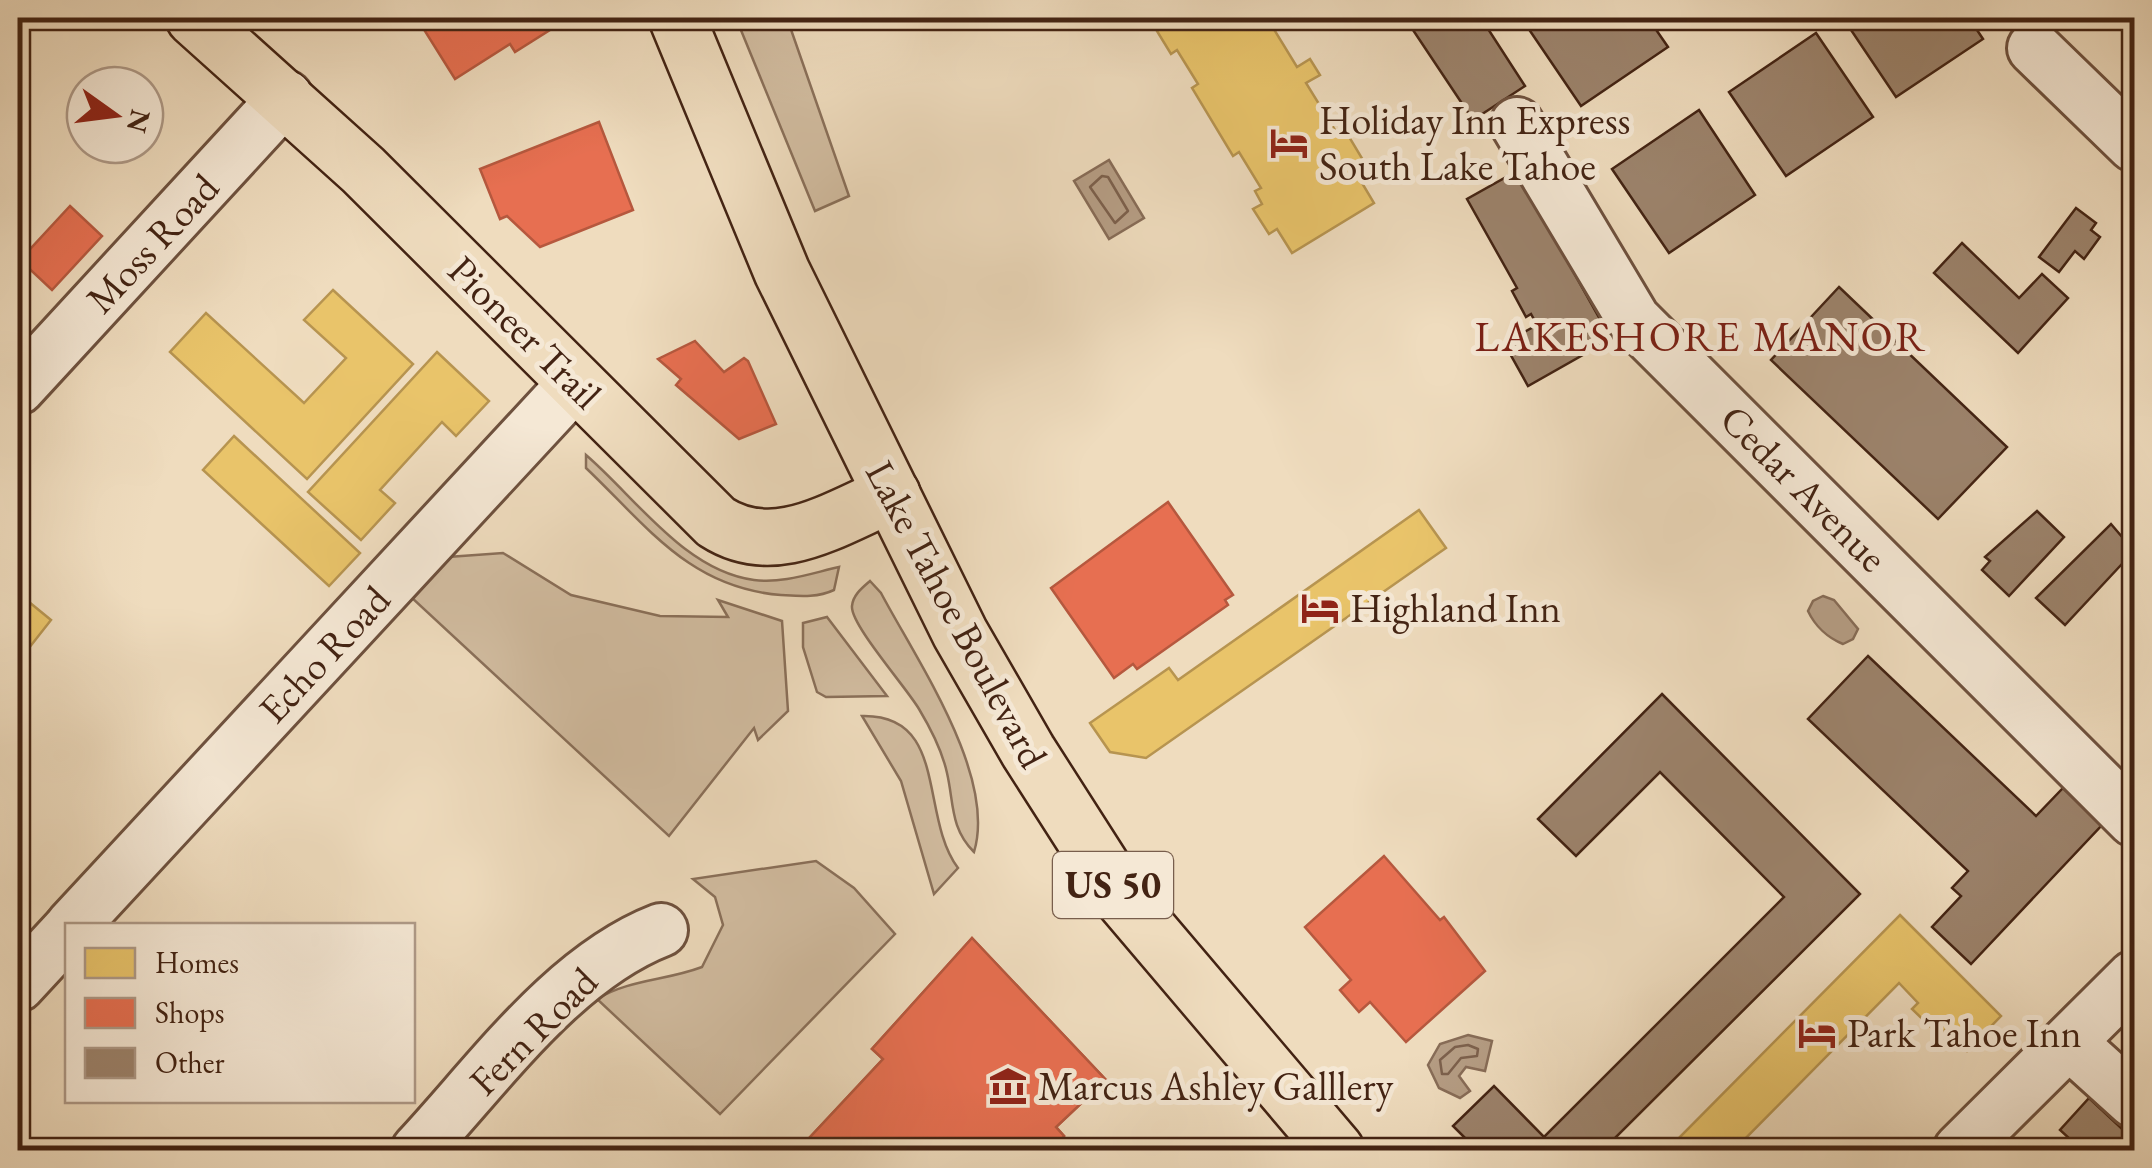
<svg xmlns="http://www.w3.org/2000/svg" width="2152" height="1168" viewBox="0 0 2152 1168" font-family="'EB Garamond',serif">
	<rect width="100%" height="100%" fill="#efdcbe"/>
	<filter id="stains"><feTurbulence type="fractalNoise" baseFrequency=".002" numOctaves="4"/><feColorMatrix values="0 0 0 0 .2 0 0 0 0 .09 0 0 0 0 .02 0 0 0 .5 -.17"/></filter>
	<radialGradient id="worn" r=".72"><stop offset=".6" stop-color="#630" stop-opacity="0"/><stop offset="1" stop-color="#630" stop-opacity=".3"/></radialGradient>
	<g fill="#d2bda1" stroke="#8a705a" stroke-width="2.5">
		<polygon points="736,18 787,18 849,196 815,211"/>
		<path d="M586,455C636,498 685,571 754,580C782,584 812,573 839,567L834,590C817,598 799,596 781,595C690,588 648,527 586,468Z"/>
		<polygon points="503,553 571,595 660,616 728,617 718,600 782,621 788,711 758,740 754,728 669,836 412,598 448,557"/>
		<path d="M870,581L881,593C917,661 997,776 974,852C950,828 954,803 947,773C942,750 931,729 919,709C906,687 850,624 852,606C853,595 862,588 870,581Z"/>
		<polygon points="827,617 887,696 826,697 817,692 803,647 803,623"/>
		<path d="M862,716C949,714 919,816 958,868L934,894L901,781Z"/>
		<path d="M816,861L854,888L895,934L720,1114L597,999C630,979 665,981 702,967L723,925L715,897L693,879Z"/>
	</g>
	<g fill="#b59d84" stroke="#876c57" stroke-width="2.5">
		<polygon points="1109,160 1144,218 1109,239 1074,181"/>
		<path d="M1823,596L1834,600L1858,629L1853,639L1843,644C1828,638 1815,626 1808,611L1813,601Z"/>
		<polygon points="1468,1035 1492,1041 1485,1071 1466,1067 1459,1076 1470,1091 1460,1098 1439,1088 1428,1065 1440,1044"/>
	</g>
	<g fill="#e9c46a" stroke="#b79450" stroke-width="2.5">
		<polygon points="1149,18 1267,18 1297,67 1310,59 1320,75 1306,83 1338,135 1345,130 1363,160 1356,164 1363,176 1359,178 1374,203 1292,253 1277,229 1269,234 1253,209 1262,204 1255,191 1261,188 1239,152 1233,156 1192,88 1198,84 1177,50 1171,54"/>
		<polygon points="333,290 413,364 307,479 170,352 206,313 304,403 346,358 304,320"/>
		<polygon points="437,352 489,401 456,436 442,422 380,490 395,503 361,540 308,492"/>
		<polygon points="234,436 360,553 329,586 203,470"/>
		<polygon points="1419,510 1446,548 1146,758 1110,752 1090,723 1169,668 1178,680"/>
		<polygon points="18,593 51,620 18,662"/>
		<polygon points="1900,915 2001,1016 1967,1051 1945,1030 1939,1035 1912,1009 1918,1003 1899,983 1734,1150 1667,1150"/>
	</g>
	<g fill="#e76f51" stroke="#b6583e" stroke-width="2.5">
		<polygon points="439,18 569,18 515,52 510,44 455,79 423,28"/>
		<polygon points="599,122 633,210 540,247 507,216 500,219 480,169"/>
		<polygon points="70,206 102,236 52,290 20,260"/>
		<polygon points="695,341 724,372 744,358 748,361 776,424 739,439 676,385 681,379 658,359"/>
		<polygon points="1168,502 1233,595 1225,600 1228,605 1137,669 1133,664 1114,678 1051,588"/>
		<polygon points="1384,856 1440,920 1444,917 1485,971 1406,1042 1370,1002 1359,1012 1340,990 1351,980 1305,927"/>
		<polygon points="972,938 1106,1080 1056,1127 1064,1136 1051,1150 798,1150 883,1059 872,1049"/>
		<polygon points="972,938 1106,1080 1056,1127 1064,1136 1051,1150 798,1150 883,1059 872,1049"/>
	</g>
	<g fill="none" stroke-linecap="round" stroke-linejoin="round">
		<g stroke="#7c604c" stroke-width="2.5">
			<polygon points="1102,176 1108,177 1128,211 1115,223 1090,187"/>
			<polygon points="1468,1045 1478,1049 1477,1056 1461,1058 1448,1074 1442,1074 1440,1060 1455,1047"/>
		</g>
	</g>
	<g fill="#9c836c" stroke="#432313" stroke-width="2.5">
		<polygon points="1405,18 1481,18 1525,86 1473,120"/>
		<polygon points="1531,18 1648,18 1668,47 1581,106 1524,22"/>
		<polygon points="1843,18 1969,18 1983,39 1896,97"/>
		<polygon points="1816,33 1873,117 1786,176 1729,92"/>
		<polygon points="1699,110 1755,195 1669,253 1612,169"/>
		<polygon points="1517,171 1611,339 1528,386 1504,343 1537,325 1531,314 1526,317 1512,291 1517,288 1467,199"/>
		<polygon points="2076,208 2096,223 2091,230 2100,237 2084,259 2075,251 2059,272 2039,257"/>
		<polygon points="1962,243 2019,298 2042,274 2068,298 2018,353 1934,273"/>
		<polygon points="1839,287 2007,447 1938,519 1771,360"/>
		<polygon points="2037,511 2064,537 2009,596 1982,570 1990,561 1985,557"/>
		<polygon points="2111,524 2134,551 2065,625 2036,598"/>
		<polygon points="1868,656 2036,816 2063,788 2102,825 1971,964 1932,927 1961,896 1952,888 1968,871 1808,719"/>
		<polygon points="1662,694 1860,894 1603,1150 1477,1150 1453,1126 1494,1086 1544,1137 1784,897 1660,772 1576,856 1538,819"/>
		<polygon points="2089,1098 2134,1140 2134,1150 2082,1150 2060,1130"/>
	</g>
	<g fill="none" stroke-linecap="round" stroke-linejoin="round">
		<g stroke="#6e513e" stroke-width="58">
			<g id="minor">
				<polyline points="2034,48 2134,145"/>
				<polyline points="1517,124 1634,320 2134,820"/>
				<polyline points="18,388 286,97"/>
				<polyline points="72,926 576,382"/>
				<polyline points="18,985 68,931"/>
				<polyline points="2071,1044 2134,1101"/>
				<path d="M418,1150C489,1074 563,968 661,930"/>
				<polyline points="1960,1150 2134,977"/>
			</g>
		</g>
		<g stroke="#432313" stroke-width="60">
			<path id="major" d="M194,18L363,170L716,522C775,560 835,518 892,494"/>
		</g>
		<g stroke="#432313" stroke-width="60">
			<polyline id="highway" points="677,18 782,272 960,633 1028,751 1122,898 1336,1150"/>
		</g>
		<use href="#minor" stroke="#f5e8d5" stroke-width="52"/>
		<use href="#major" stroke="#efdcbe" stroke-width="55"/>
		<use href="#highway" stroke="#efdcbe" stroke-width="55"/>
	</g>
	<defs>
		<g id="hotel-bare" transform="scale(3)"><path d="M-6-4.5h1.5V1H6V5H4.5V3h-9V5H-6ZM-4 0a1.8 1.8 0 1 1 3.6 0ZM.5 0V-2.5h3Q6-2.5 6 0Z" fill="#8f2418" stroke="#f5e8d5" stroke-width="2.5" paint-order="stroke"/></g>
		<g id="museum-bare" transform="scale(3)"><path d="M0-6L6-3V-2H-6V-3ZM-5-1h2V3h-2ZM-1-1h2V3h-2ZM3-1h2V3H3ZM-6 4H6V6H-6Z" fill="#8f2418" stroke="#f5e8d5" stroke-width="2.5" paint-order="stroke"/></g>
	</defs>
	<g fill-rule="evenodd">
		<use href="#hotel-bare" x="1289" y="143"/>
		<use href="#hotel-bare" x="1320" y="608"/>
		<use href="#hotel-bare" x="1817" y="1033"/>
		<use href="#museum-bare" x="1008" y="1086"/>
	</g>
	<g text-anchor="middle" stroke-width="10" stroke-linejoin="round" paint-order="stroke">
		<rect fill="#f5e8d5" stroke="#785e4d" stroke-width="2.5" x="1053" y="852" width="120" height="66" rx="8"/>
		<g font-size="38" font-weight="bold" fill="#432313">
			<text x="1113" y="898">US 50</text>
		</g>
		<g font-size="40" fill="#432313" stroke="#f5e8d5" text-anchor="start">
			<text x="1319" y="134">Holiday Inn Express<tspan x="1319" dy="46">South Lake Tahoe</tspan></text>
			<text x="1350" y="622">Highland Inn</text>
			<text x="1847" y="1047">Park Tahoe Inn</text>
			<text x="1038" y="1100">Marcus Ashley Galllery</text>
		</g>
		<g font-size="40" fill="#432313" stroke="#f5e8d5">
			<text transform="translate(152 243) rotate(-47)" y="14">Moss Road</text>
			<text transform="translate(525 332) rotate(45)" y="14">Pioneer Trail</text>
			<text transform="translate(1804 488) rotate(45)" y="14">Cedar Avenue</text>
			<text transform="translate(957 614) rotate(62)" y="14">Lake Tahoe Boulevard</text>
			<text transform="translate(324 654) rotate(-47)" y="14">Echo Road</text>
			<text transform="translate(533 1031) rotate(-45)" y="14">Fern Road</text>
		</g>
		<g font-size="42" letter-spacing="2.5" fill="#7a1f14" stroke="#f5e8d5">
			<text x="1701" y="351">LAKESHORE MANOR</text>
		</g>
	</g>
	<rect width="2152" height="1168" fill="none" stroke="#efdcbe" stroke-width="60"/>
	<rect x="20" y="20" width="2112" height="1128" fill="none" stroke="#432313" stroke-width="5"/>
	<rect x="30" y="30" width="2092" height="1108" fill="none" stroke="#432313" stroke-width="2.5"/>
	<rect x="65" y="923" width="350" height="180" fill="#f5e8d5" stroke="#ae9987" stroke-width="2.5"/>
	<rect x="85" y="948" width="50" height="30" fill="#e9c46a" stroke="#ae9987" stroke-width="2.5"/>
	<text x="155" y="973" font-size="30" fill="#432313">Homes</text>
	<rect x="85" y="998" width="50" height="30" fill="#e76f51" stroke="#ae9987" stroke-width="2.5"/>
	<text x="155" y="1023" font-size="30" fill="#432313">Shops</text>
	<rect x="85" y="1048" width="50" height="30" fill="#9c836c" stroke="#ae9987" stroke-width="2.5"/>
	<text x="155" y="1073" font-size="30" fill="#432313">Other</text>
	<g transform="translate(115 115) rotate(104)"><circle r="48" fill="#f5e8d5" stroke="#ae9987" stroke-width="2.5"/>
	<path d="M0-8L18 38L0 25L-18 38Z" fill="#8f2418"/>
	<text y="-15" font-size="28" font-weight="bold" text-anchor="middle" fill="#432313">N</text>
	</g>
	<rect width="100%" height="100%" filter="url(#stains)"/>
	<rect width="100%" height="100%" fill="url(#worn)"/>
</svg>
